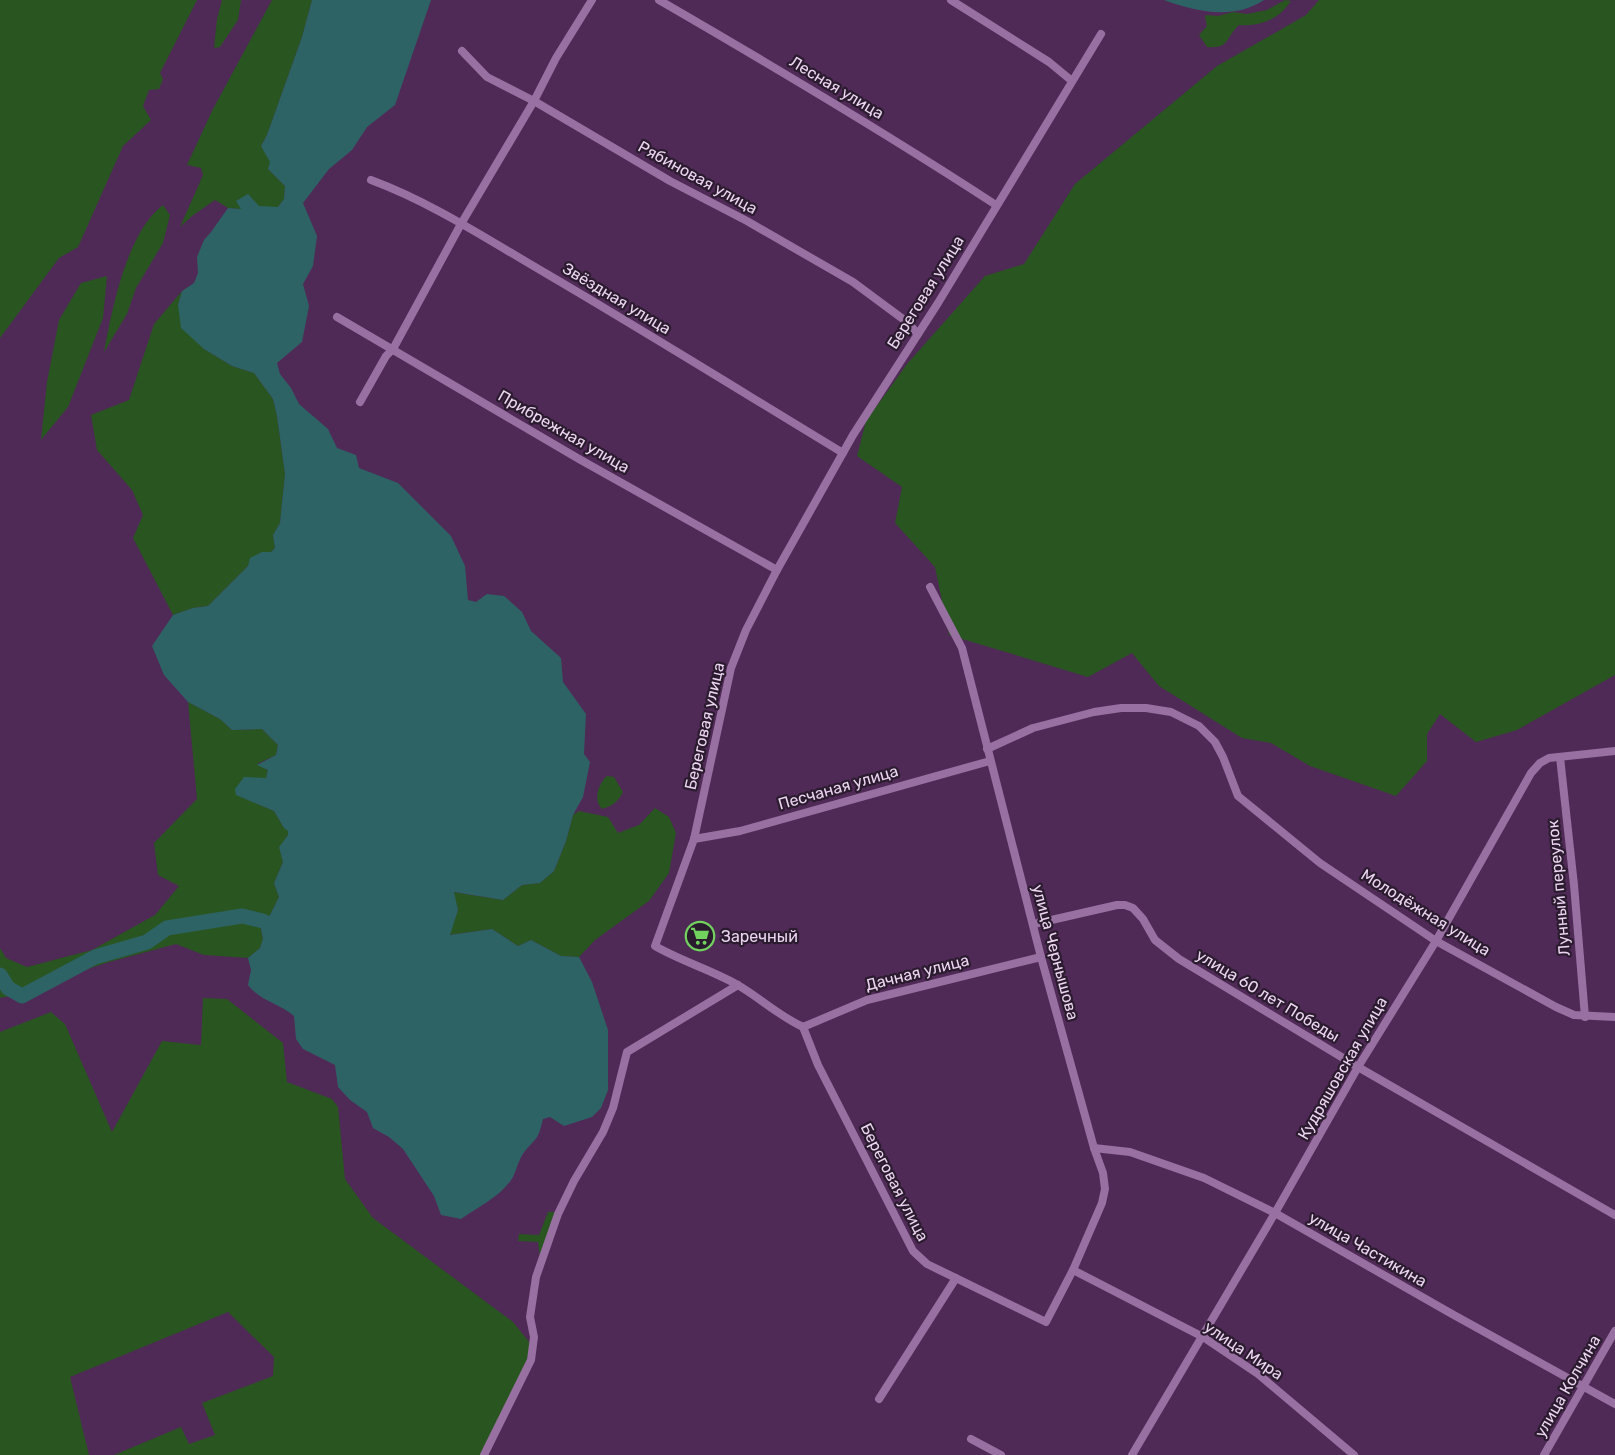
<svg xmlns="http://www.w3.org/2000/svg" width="1615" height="1455" viewBox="0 0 1615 1455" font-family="Rubik,sans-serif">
	<rect width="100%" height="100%" fill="#4f2a56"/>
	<g fill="#295521">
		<polygon points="0,0 197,0 160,73 163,79 159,89 149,90 143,106 151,120 123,146 78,247 59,258 0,338"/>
		<polygon points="222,0 241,0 238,20 220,47 214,48 217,19"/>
		<polygon points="272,0 312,0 302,37 267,135 261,146 271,162 268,169 285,186 284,199 278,207 241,209 228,208 215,200 192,216 180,227 203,175 201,168 187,165 212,111"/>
		<path d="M1285,0L1291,1C1279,19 1261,27 1239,25C1225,38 1230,49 1207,47L1199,35L1207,26L1205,17L1206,15L1218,16L1233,12L1247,14L1267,10Z"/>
		<polygon points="1319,0 1615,0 1615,675 1517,730 1476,742 1440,714 1427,734 1427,761 1396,796 1310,766 1271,743 1242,738 1159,686 1132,653 1088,677 949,635 935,567 895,523 902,487 857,456 866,421 907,364 985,276 1024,264 1075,184 1217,66 1306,15"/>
		<path d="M163,205L170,215L163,243L136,288L127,314L104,352C112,309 127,232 163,205Z"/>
		<polygon points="107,276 103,318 68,407 41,440 47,382 59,320 81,283"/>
		<polygon points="182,291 178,305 204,349 232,366 254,373 273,399 277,416 285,474 280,523 273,535 275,548 271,552 262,552 208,606 193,608 173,615 133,538 143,515 132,490 97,450 91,415 129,400 154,324"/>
		<polygon points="188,702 220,719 232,730 262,729 278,745 276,755 257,764 268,770 266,778 237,795 274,811 284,828 288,830 288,835 280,847 283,862 274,883 279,897 270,915 263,921 261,929 263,939 260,948 248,958 204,955 176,944 109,962 69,975 24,1003 10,996 0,998 0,948 6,958 27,967 92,950 155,915 179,886 158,875 154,843 197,799"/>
		<path d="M607,776L614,777L623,792C618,802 612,806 602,809C593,800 598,784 607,776Z"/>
		<polygon points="655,808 669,817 676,833 669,873 649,901 595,940 579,957 561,956 531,940 518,946 492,929 449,935 458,910 453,892 503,900 522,885 540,883 554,871 566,841 573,815 579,811 608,817 618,833 639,825"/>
		<polygon points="203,998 227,999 283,1043 287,1082 332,1099 338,1107 345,1179 373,1218 513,1322 534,1348 484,1455 114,1455 181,1427 189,1444 215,1435 202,1403 273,1376 274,1357 228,1312 70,1377 89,1455 0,1455 0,1032 51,1012 65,1024 112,1132 162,1041 201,1045"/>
		<polygon points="548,1212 555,1212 540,1258 538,1242 518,1241 519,1234 539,1235"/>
	</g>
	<g fill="#2e6366">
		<path d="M312,0H431L395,105L367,127L352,150L329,169L303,203L317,236L313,266L303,284L309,306L302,342L277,363L280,374L291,388L299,404L328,429L337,448L356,455L359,468L398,483L451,536L465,566L468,600L476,602L487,594L504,596L522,612L531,631L561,658L563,682L586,714L584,754L590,762L583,797L573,815L566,841L554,871L540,883L522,885L503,900L454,892L458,910L450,935L492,929L518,946L531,940L561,956L579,957L592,982L608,1030V1090L601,1108L592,1117L564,1126L550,1117L543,1119C538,1140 537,1137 525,1151C519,1158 517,1169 513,1177C502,1196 478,1207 461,1219L441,1215L434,1196L403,1149L389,1137L373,1128L367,1112L350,1100L338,1087L335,1065L303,1049L296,1039L294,1016C279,1003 260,1001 248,985L251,970L248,958L260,948L263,939L261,929L263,921L270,915L279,897L274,883L283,862L279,847L288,835V831L284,828L274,811L236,795L235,789L244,777L266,778L268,770L257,765L276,755L278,745L262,729L232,730L220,719L188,702L164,675L152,646L173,615L193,608L208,606L248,566L250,558L262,552H271L275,548L273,535L280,523L285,474L277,416L273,399L254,373L232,366L204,349L181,328L178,305L182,291L194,283L198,273L197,257L204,240L211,232L228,208L241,209L236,201L248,194L259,206L278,207L284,199L285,186L268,169L270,162L261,146L267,135L302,37Z"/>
		<path d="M1164,0H1264C1234,20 1196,12 1164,0Z"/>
	</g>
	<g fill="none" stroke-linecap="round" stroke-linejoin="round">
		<polyline stroke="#2e6366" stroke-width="15" points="0,975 8,988 22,996 95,957 147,942 167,928 242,916 263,921"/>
		<g stroke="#9870a1" stroke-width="8">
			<path d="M659,0C773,66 886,133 996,205"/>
			<polyline points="951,0 1049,62 1072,81"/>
			<polyline points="462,51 487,77 534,101 670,181 747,221 853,282 907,322 918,334"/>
			<path d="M371,180C433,203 490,241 547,274C646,332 744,393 843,453"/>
			<polyline points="337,317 579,459 777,570"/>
			<polyline points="360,402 386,356 393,349 461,224 534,101 556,58 592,0"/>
			<path d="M930,587L962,648L1041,957L1094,1148L1103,1173L1105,1189L1102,1203L1073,1270L1046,1322L927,1264L913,1251L818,1065L803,1027C779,1016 759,997 736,984C709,969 681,961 655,946L694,839L731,668L746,630L777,570L853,435L938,303L1101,34"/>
			<polyline points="987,749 1033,728 1094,712 1121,708 1146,708 1171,712 1199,726 1215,742 1223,757 1238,796 1320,863 1436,941 1556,1007 1574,1015 1615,1017"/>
			<polyline points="1560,757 1574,885 1585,1017"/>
			<polyline points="694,839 740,831 990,761"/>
			<polyline points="1034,924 1117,905 1125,905 1133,908 1143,919 1155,940 1179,959 1358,1067 1615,1215"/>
			<polyline points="803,1027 867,1000 1041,957"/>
			<polyline points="1094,1148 1130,1152 1204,1178 1275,1213 1452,1314 1615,1404"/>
			<polyline points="1073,1270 1203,1337 1258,1374 1354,1455"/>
			<polyline points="879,1399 956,1278"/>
			<polyline points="971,1439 1001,1455"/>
			<polyline points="484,1455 531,1360 534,1337 530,1317 536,1277 558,1214 574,1181 603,1132 613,1108 627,1052 738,985"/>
			<polyline points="1132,1455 1275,1213 1358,1067 1436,941 1531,773 1540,763 1549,758 1615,751"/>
			<polyline points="1544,1455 1615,1331"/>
		</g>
	</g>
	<defs>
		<g id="supermarket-ring" transform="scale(1.5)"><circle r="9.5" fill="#2b1b2f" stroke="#71d35e" stroke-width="1.5"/><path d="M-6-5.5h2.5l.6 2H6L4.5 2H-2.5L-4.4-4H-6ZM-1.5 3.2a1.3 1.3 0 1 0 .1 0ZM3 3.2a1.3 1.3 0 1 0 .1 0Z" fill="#71d35e"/></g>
	</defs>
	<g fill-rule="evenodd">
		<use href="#supermarket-ring" x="700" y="936"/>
	</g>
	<g text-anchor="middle" stroke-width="4.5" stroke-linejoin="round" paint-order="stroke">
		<g font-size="16" fill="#ebd5f0" stroke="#2b1b2f">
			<text transform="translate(837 87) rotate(31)" y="6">Лесная улица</text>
			<text transform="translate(698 177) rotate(29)" y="6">Рябиновая улица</text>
			<text transform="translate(925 292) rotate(-58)" y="6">Береговая улица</text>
			<text transform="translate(617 298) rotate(31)" y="6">Звёздная улица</text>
			<text transform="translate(564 431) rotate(30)" y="6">Прибрежная улица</text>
			<text transform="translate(704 726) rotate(-77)" y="6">Береговая улица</text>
			<text transform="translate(838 787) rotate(-16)" y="6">Песчаная улица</text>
			<text transform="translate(1558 888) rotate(-95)" y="6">Лунный переулок</text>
			<text transform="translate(1426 912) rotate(32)" y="6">Молодёжная улица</text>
			<text transform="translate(1056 952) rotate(75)" y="6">улица Чернышова</text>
			<text transform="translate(917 972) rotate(-14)" y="6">Дачная улица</text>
			<text transform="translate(1268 995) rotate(31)" y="6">улица 60 лет Победы</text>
			<text transform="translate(1342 1068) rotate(-60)" y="6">Кудряшовская улица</text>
			<text transform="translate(895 1182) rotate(63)" y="6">Береговая улица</text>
			<text transform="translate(1368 1249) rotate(30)" y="6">улица Частикина</text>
			<text transform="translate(1244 1350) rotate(34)" y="6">улица Мира</text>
			<text transform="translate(1567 1386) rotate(-60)" y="6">улица Колчина</text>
		</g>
		<g font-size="16" fill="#ebd5f0" stroke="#2b1b2f" text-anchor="start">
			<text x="721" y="942">Заречный</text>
		</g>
	</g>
</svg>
